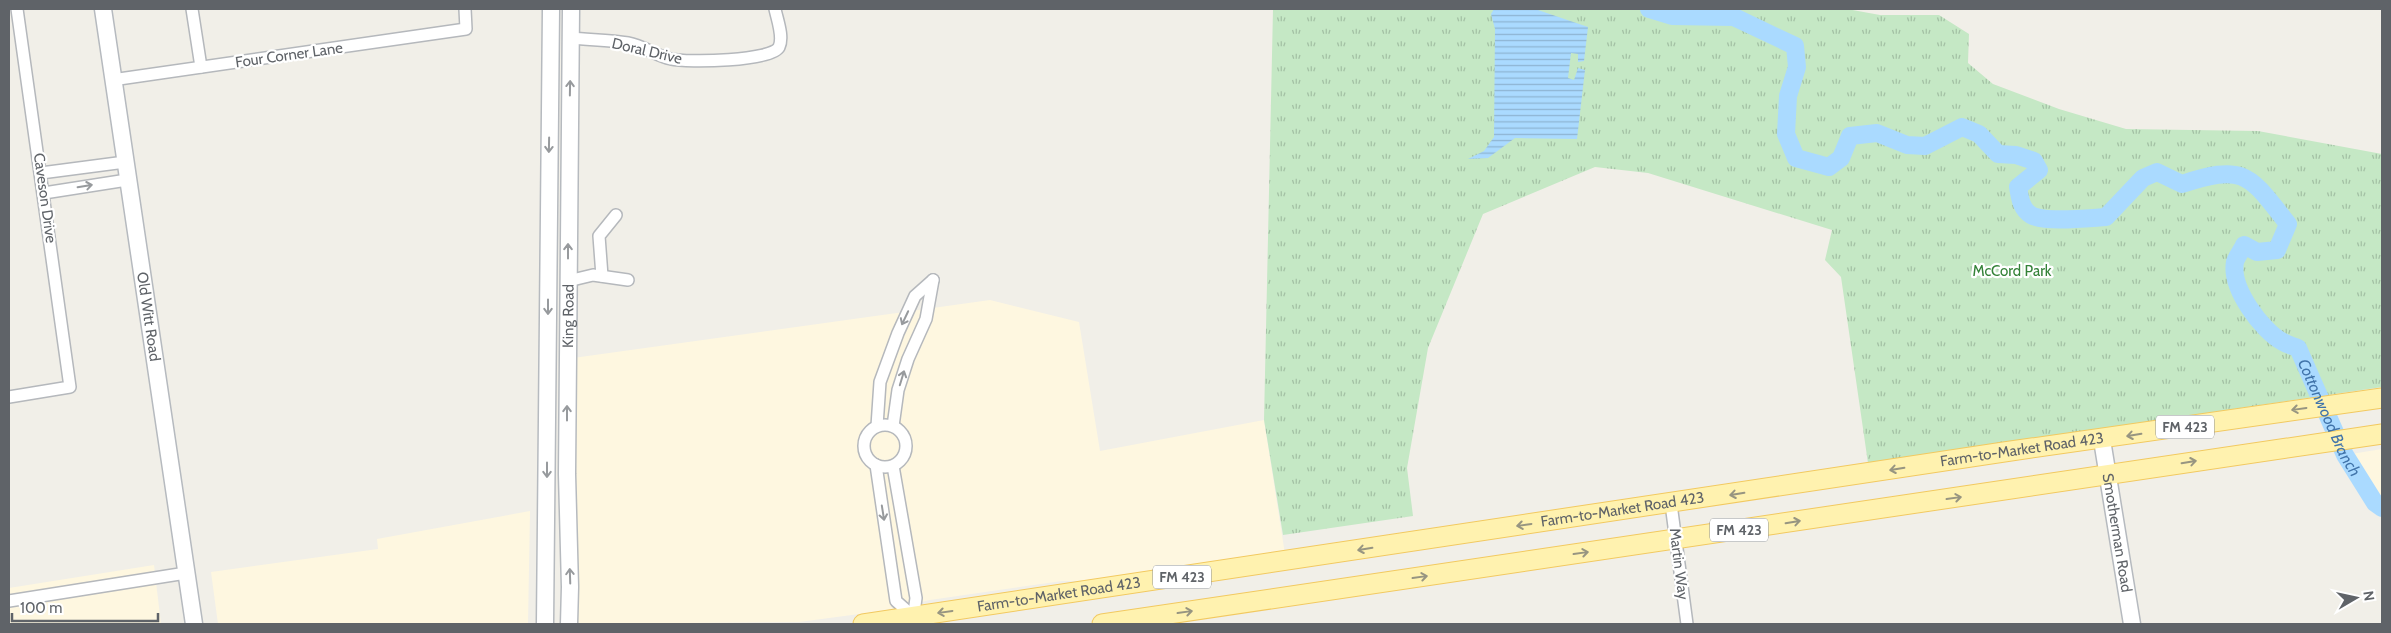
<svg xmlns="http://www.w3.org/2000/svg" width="2391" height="633" viewBox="0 0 2391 633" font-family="Cabin,sans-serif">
	<defs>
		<pattern id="park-tufts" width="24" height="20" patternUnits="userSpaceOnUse" patternTransform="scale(1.25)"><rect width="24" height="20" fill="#c5e8c5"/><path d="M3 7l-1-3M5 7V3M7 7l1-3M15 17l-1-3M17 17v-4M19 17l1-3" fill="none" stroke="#a3c0a4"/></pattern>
		<pattern id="water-rules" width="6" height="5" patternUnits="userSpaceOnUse" patternTransform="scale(1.25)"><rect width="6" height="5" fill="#aadaff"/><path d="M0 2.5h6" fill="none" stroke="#8eb4d2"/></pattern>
	</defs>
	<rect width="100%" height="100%" fill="#f1efe8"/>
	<g fill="#fef7e0">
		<polygon points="990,300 1079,322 1100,451 1264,420 1285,554 1099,581 1062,581 930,600 882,611 799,622 575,624 573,358"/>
		<polygon points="2382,449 2382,508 2375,503 2345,455"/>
		<polygon points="530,511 528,624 218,624 211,572 378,549 377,539"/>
		<polygon points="154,565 161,624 9,624 9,588"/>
	</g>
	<polygon fill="url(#park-tufts)" points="1273,9 1847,9 1880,15 1939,15 1969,34 1968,63 1993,84 2059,109 2126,129 2258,131 2382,154 2382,387 1868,463 1841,277 1825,260 1832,230 1648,173 1595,167 1483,214 1428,348 1407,468 1413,516 1283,535 1264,420"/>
	<polygon fill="url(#water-rules)" points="1494,9 1535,9 1588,27 1584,61 1578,62 1578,54 1571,53 1568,78 1574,80 1578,68 1585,70 1577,139 1515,138 1488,158 1468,159 1484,151 1494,137 1495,29 1491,14"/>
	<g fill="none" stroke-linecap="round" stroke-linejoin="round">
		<path stroke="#aadaff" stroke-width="18" id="s1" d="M1649,9L1672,16L1734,17L1795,46L1797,67L1788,96L1786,134L1796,158L1829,167L1841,158L1850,136L1877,133L1907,145L1925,146L1962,127L1979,134L1998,154L2016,155L2034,161L2039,170L2018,187C2020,198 2021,209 2031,215C2044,223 2089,218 2106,217L2143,178L2157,172L2182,184C2246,163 2249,175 2288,224L2277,250L2257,252L2244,245C2242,250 2237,256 2235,262C2230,288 2262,331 2283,342C2288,345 2293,346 2298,348L2345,455L2375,503L2382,508"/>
		<g stroke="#b5b8bc" stroke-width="14">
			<g id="street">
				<polyline points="192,9 201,67"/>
				<path d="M571,38C590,40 610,40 628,43C644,46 656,56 671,59C687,63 773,61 779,47C784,37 777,19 775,9"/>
				<polyline points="112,80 466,29 465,9"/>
				<polyline points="41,173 125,162"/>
				<polyline points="44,193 127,180"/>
				<polyline points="602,276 599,236 616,215"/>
				<polyline points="568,281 593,275 628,280"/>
				<polyline points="9,397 70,387 17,9"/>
				<circle cx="885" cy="446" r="21"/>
				<polyline points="877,426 880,382 898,333 915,296 933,280"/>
				<polyline points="893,426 898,390 908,359 926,319 933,280"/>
				<polyline points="876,465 896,601 913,616"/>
				<polyline points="893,466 916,598 913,620"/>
				<polyline points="1671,504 1687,624"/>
				<polyline points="9,601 186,573"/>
			</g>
		</g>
		<g stroke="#b6babf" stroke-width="19">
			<g id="secondary">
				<path id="s2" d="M103,9L194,624"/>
				<path id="s3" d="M2102,440L2132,624"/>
				<polyline points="545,624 551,9"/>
				<path id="s4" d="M569,624L570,587L567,474L571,9"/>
			</g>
		</g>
		<g stroke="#f2c960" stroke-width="21">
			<g id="primary">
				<path id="s5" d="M863,624L2004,452L2382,398"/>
				<polyline points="1102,624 2382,434"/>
			</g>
		</g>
		<use href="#street" stroke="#fff" stroke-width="11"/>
		<use href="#secondary" stroke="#fff" stroke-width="16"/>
		<use href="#primary" stroke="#fff2af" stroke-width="19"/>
	</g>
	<defs><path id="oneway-shaft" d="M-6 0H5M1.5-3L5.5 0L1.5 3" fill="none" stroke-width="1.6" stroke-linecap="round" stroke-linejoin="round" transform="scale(1.25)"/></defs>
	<g stroke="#979a9d">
		<use href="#oneway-shaft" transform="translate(570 88) rotate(-89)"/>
		<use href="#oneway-shaft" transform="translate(549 145) rotate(91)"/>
		<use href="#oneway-shaft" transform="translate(85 186) rotate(-9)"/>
		<use href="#oneway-shaft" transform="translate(568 251) rotate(-90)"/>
		<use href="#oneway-shaft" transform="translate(548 307) rotate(90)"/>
		<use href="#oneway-shaft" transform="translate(905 318) rotate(115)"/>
		<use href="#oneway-shaft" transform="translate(902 378) rotate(-73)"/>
		<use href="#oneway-shaft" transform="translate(567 413) rotate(-90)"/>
		<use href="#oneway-shaft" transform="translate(547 470) rotate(90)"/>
		<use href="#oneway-shaft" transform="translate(883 513) rotate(81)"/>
		<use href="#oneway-shaft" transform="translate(570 576) rotate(-92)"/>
	</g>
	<g stroke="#979581">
		<use href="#oneway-shaft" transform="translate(2299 409) rotate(172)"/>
		<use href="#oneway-shaft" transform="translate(2134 435) rotate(171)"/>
		<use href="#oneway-shaft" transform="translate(2189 462) rotate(-9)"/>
		<use href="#oneway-shaft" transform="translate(1897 469) rotate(171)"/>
		<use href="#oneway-shaft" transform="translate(1737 494) rotate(171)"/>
		<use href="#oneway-shaft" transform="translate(1954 498) rotate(-8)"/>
		<use href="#oneway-shaft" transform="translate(1793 522) rotate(-9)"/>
		<use href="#oneway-shaft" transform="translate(1524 525) rotate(172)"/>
		<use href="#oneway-shaft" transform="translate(1365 549) rotate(171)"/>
		<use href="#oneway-shaft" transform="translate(1581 553) rotate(-8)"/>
		<use href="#oneway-shaft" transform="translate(1420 577) rotate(-8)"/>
		<use href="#oneway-shaft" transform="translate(945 612) rotate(172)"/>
		<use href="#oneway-shaft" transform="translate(1185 612) rotate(-8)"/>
	</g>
	<g text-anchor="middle" stroke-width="4.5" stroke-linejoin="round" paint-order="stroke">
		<g fill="#fff" stroke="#8f9295" stroke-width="1">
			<rect x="2156" y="415.5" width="58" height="23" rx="4"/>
			<rect x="1710" y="518.5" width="58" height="23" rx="4"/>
			<rect x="1153" y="565.5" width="58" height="23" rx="4"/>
		</g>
		<g font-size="14" font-weight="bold" fill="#5f6368">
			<text x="2185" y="432">FM 423</text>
			<text x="1739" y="535">FM 423</text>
			<text x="1182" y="582">FM 423</text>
		</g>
		<g font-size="15" fill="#5f6368" stroke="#fff">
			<text transform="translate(647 51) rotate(13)" y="5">Doral Drive</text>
			<text transform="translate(289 55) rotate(-8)" y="5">Four Corner Lane</text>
			<text transform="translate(45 198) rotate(82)" y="5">Caveson Drive</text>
			<text dy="5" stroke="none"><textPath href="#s2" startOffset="311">Old Witt Road</textPath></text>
			<text dy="5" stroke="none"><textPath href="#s4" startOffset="308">King Road</textPath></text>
			<text dy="5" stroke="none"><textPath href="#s5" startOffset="1172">Farm-to-Market Road 423</textPath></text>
			<text dy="5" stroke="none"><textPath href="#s5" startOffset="768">Farm-to-Market Road 423</textPath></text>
			<text dy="5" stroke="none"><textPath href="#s3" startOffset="94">Smotherman Road</textPath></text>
			<text transform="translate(1679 564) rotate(83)" y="5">Martin Way</text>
			<text dy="5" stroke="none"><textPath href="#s5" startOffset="198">Farm-to-Market Road 423</textPath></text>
		</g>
		<g font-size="15" fill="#348238" stroke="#fff">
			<text x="2012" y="276">McCord Park</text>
		</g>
		<g font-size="16" font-style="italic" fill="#4174aa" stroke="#fff">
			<text dy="6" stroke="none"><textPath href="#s1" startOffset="1186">Cottonwood Branch</textPath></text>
		</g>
	</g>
	<rect width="2391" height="633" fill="none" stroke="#5f6368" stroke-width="20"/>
	<g transform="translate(2356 598) rotate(81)" stroke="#ffffff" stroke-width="4" paint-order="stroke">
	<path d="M0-4L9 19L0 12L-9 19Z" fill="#5f6368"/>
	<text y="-8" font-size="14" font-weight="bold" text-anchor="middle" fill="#5f6368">N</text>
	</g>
	<path d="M12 613v8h146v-8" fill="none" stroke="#5f6368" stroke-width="2.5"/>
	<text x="20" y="613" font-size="15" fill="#5f6368" stroke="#ffffff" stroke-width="4" paint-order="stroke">100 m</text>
</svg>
